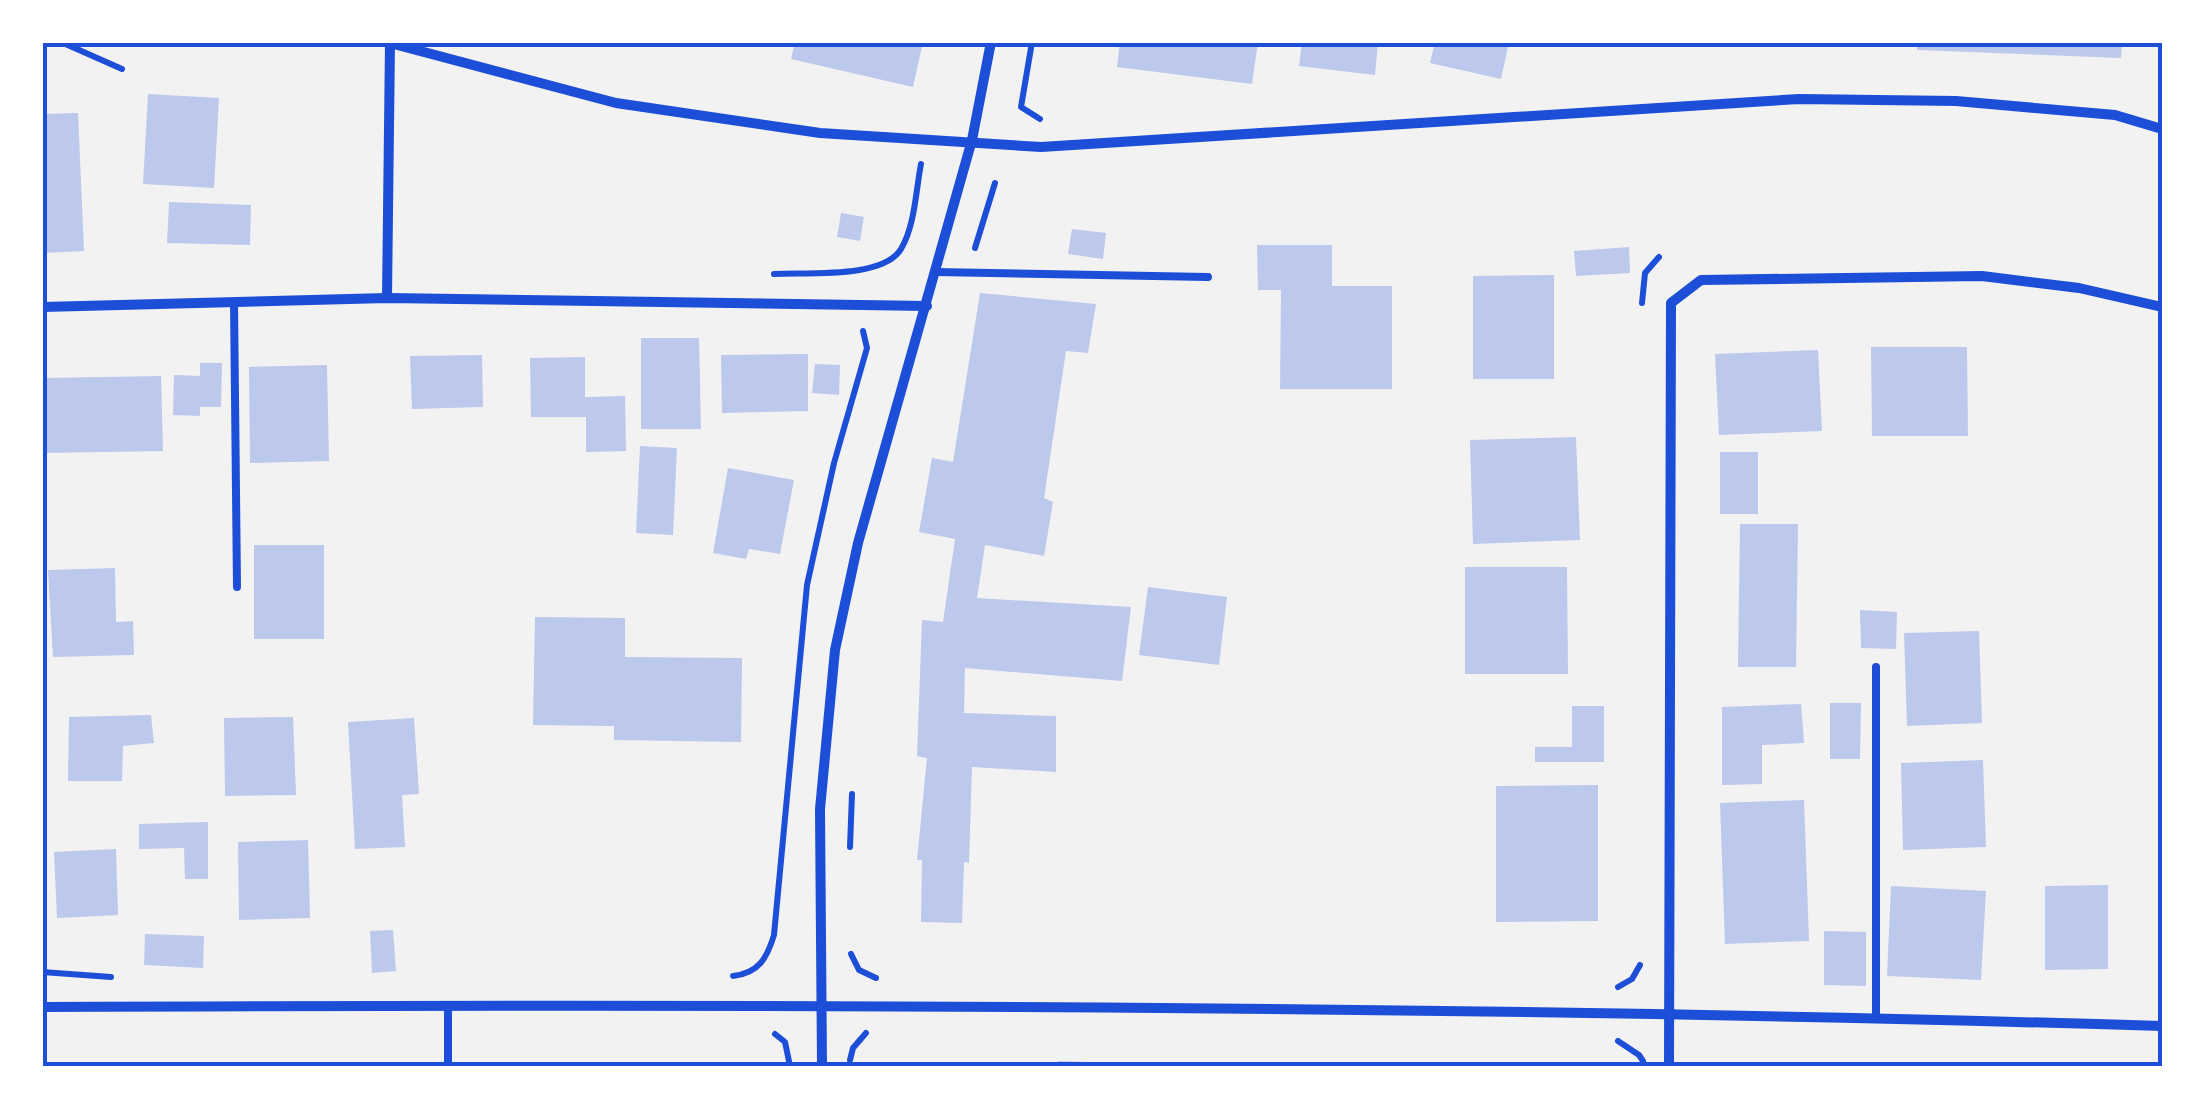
<svg xmlns="http://www.w3.org/2000/svg" width="2205" height="1109" viewBox="0 0 2205 1109" font-family="'Roboto Condensed',sans-serif">
	<rect width="100%" height="100%" fill="#f2f2f2"/>
	<g fill="#bdc9ec">
		<polygon points="795,42 923,42 913,87 791,59"/>
		<polygon points="1120,42 1258,42 1252,84 1117,67"/>
		<polygon points="1302,42 1378,42 1375,75 1299,66"/>
		<polygon points="1435,42 1509,42 1501,79 1430,63"/>
		<polygon points="1917,42 2122,42 2121,58 1917,50"/>
		<polygon points="148,94 219,98 214,188 143,184"/>
		<polygon points="78,113 84,251 42,253 42,114"/>
		<polygon points="169,202 251,205 250,245 167,243"/>
		<polygon points="841,213 864,217 860,241 837,237"/>
		<polygon points="1072,229 1106,233 1103,259 1068,254"/>
		<polygon points="1257,245 1332,245 1332,286 1392,286 1392,389 1280,389 1281,290 1258,290"/>
		<polygon points="1629,247 1630,273 1576,276 1574,251"/>
		<polygon points="1554,275 1554,379 1473,379 1473,276"/>
		<polygon points="980,293 1096,304 1088,353 1066,351 1044,498 1053,502 1044,556 985,545 977,598 1131,607 1122,681 965,668 964,713 1056,716 1056,772 972,767 969,863 964,862 962,923 921,922 922,860 917,860 927,758 917,756 922,620 943,622 955,539 919,532 932,458 953,462"/>
		<polygon points="641,338 699,338 701,429 641,429"/>
		<polygon points="1871,347 1967,347 1968,436 1872,436"/>
		<polygon points="1818,350 1822,431 1719,435 1715,354"/>
		<polygon points="808,354 808,411 722,413 721,355"/>
		<polygon points="482,355 483,407 412,409 410,356"/>
		<polygon points="585,357 585,397 625,396 626,451 586,452 586,417 531,417 530,358"/>
		<polygon points="200,363 222,363 221,407 200,407 200,416 173,415 174,375 200,376"/>
		<polygon points="815,364 840,365 839,395 812,393"/>
		<polygon points="327,365 329,461 250,463 249,367"/>
		<polygon points="161,376 163,451 44,453 42,378"/>
		<polygon points="1576,437 1580,540 1473,544 1470,440"/>
		<polygon points="640,446 677,448 673,535 636,533"/>
		<rect x="1720" y="452" width="38" height="62"/>
		<polygon points="728,468 794,480 780,554 749,549 746,559 713,553"/>
		<polygon points="1740,524 1798,524 1796,667 1738,667"/>
		<rect x="254" y="545" width="70" height="94"/>
		<polygon points="1465,567 1567,567 1568,674 1465,674"/>
		<polygon points="115,568 116,622 133,621 134,655 53,657 48,570"/>
		<polygon points="1148,587 1227,597 1219,665 1139,655"/>
		<polygon points="1860,610 1897,612 1896,649 1861,648"/>
		<polygon points="535,617 625,618 625,657 742,658 741,742 614,740 614,726 533,725"/>
		<polygon points="1979,631 1982,723 1907,726 1904,633"/>
		<polygon points="1830,703 1861,703 1860,759 1830,759"/>
		<polygon points="1801,704 1804,743 1762,745 1762,784 1722,785 1722,707"/>
		<polygon points="1572,706 1604,706 1604,762 1535,762 1535,747 1572,747"/>
		<polygon points="151,715 154,743 123,746 122,781 68,781 69,717"/>
		<polygon points="293,717 296,795 225,796 224,718"/>
		<polygon points="414,718 419,794 402,795 405,847 355,849 348,722"/>
		<polygon points="1983,760 1986,847 1903,850 1901,763"/>
		<polygon points="1598,785 1598,921 1496,922 1496,786"/>
		<polygon points="1804,800 1809,941 1725,944 1720,803"/>
		<polygon points="208,822 208,879 185,879 184,848 139,849 139,824"/>
		<polygon points="308,840 310,918 239,920 238,842"/>
		<polygon points="116,849 118,915 57,918 54,852"/>
		<polygon points="2108,885 2108,969 2045,970 2045,886"/>
		<polygon points="1891,886 1986,891 1981,980 1887,976"/>
		<polygon points="393,930 396,971 372,973 370,931"/>
		<polygon points="1824,931 1866,932 1866,986 1824,985"/>
		<polygon points="145,934 204,936 203,968 144,965"/>
		<polygon points="1058,1061 1120,1063 1120,1066 1058,1066"/>
	</g>
	<g fill="none" stroke-linecap="round" stroke-linejoin="round">
		<g stroke="#1d4ed8" stroke-width="6">
			<polyline points="61,42 122,69"/>
			<polyline points="1032,42 1021,107 1040,119"/>
			<polyline points="975,248 995,183"/>
			<path d="M774,274C807,272 883,279 901,249C915,226 916,189 921,164"/>
			<polyline points="1642,303 1645,273 1659,257"/>
			<polyline points="850,847 852,794"/>
			<polyline points="851,954 859,970 876,978"/>
			<polyline points="42,972 111,977"/>
			<path d="M733,976C759,973 767,958 774,935L807,585L834,463L867,348L863,331"/>
			<polyline points="1618,987 1632,979 1640,965"/>
			<polyline points="775,1034 785,1042 790,1066"/>
			<polyline points="1618,1041 1639,1055 1643,1061"/>
			<polyline points="850,1060 853,1048 866,1033"/>
		</g>
		<g stroke="#1d4ed8" stroke-width="8">
			<polyline points="935,272 1208,277"/>
			<polyline points="234,302 237,587"/>
			<polyline points="1876,1017 1876,667"/>
			<polyline points="448,1066 448,1005"/>
		</g>
		<g stroke="#1d4ed8" stroke-width="10">
			<polyline points="390,43 616,103 820,133 1041,147 1799,99 1956,101 2115,115 2162,129"/>
			<polyline points="387,298 390,42"/>
			<polyline points="42,307 387,298 927,306"/>
			<path d="M42,1007C749,1004 1456,1005 2162,1026"/>
			<polyline points="822,1066 820,809 835,650 858,543 972,140 991,42"/>
			<polyline points="1669,1066 1671,303 1701,280 1982,276 2079,288 2162,307"/>
		</g>
	</g>
	<rect width="2205" height="1109" fill="none" stroke="#ffffff" stroke-width="90"/>
	<rect x="45" y="45" width="2115" height="1019" fill="none" stroke="#1d4ed8" stroke-width="4"/>
</svg>
